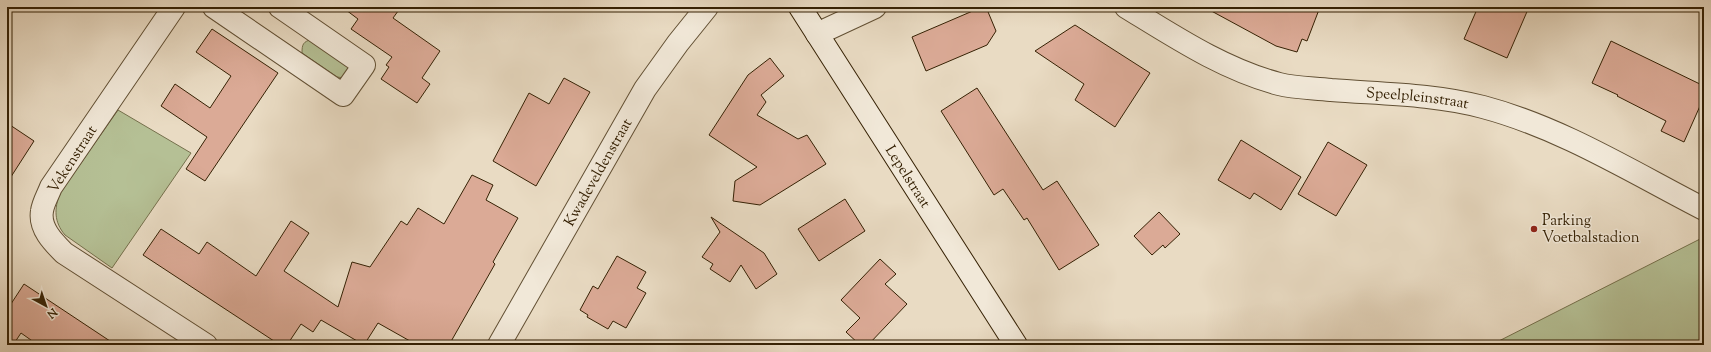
<svg xmlns="http://www.w3.org/2000/svg" width="1711" height="352" viewBox="0 0 1711 352" font-family="'Sorts Mill Goudy',serif">
	<rect width="100%" height="100%" fill="#e9dbc3"/>
	<filter id="stains"><feTurbulence type="fractalNoise" baseFrequency=".005" numOctaves="4"/><feColorMatrix values="0 0 0 0 .2 0 0 0 0 .09 0 0 0 0 .02 0 0 0 .5 -.17"/></filter>
	<radialGradient id="worn" r=".72"><stop offset=".6" stop-color="#630" stop-opacity="0"/><stop offset="1" stop-color="#630" stop-opacity=".3"/></radialGradient>
	<g fill="#b5c095" stroke="#75704c">
		<path d="M312,39L351,68L345,78L337,77L302,53C302,44 303,42 312,39Z"/>
		<path d="M118,110L191,153L112,268L65,235C54,222 54,209 60,193Z"/>
		<polygon points="1704,237 1704,345 1491,345"/>
	</g>
	<g fill="#dbaa96" stroke="#352104">
		<polygon points="342,7 401,7 393,18 440,51 422,78 430,84 417,103 381,79 389,67 386,65 392,57 351,29 358,19"/>
		<polygon points="982,7 986,7 996,31 987,45 926,71 912,37"/>
		<polygon points="1204,7 1320,7 1307,41 1302,39 1297,52 1276,46"/>
		<polygon points="1478,7 1529,7 1507,58 1464,39"/>
		<polygon points="1075,25 1150,73 1115,127 1075,100 1084,84 1035,51"/>
		<polygon points="212,29 278,73 205,181 186,169 207,137 161,106 175,84 210,108 231,76 196,52"/>
		<polygon points="1611,41 1704,86 1704,97 1684,142 1661,131 1666,121 1617,96 1618,95 1592,83"/>
		<polygon points="770,58 784,76 761,95 766,102 757,115 798,139 807,135 826,164 760,205 733,201 735,181 757,167 709,135 748,75"/>
		<polygon points="564,78 590,92 536,186 493,161 529,93 549,104"/>
		<polygon points="977,88 1043,190 1057,181 1099,245 1059,270 1027,218 1024,220 1003,189 994,195 941,111"/>
		<polygon points="7,123 34,141 7,183"/>
		<polygon points="1241,140 1301,177 1281,210 1254,193 1250,199 1218,180"/>
		<polygon points="1328,142 1367,165 1336,216 1298,194"/>
		<polygon points="472,175 493,185 486,200 518,218 493,262 495,264 449,345 417,345 378,323 364,345 321,320 313,332 301,324 287,345 280,345 143,255 161,229 199,254 207,242 256,276 291,221 309,233 284,271 338,307 352,262 370,267 401,221 407,225 418,208 444,224"/>
		<polygon points="845,199 865,231 819,261 798,229"/>
		<polygon points="1159,212 1180,234 1165,248 1163,245 1152,255 1134,236"/>
		<polygon points="711,217 764,253 777,274 756,289 741,265 730,282 710,269 713,264 702,257 720,232"/>
		<polygon points="617,256 646,272 637,288 646,293 626,328 613,321 608,329 587,317 588,315 580,310 593,286 598,289"/>
		<polygon points="880,259 896,274 885,284 907,304 868,345 860,345 846,332 860,318 841,300"/>
		<polygon points="24,284 116,345 38,345 21,333 13,345 7,345 7,310"/>
	</g>
	<g fill="none" stroke-linecap="round" stroke-linejoin="round">
		<g stroke="#625034" stroke-width="24">
			<g id="street">
				<path d="M174,7L51,187C48,195 43,203 42,211C39,228 53,242 64,253L206,345"/>
				<polyline points="214,7 343,95 364,65 280,7"/>
				<path id="s1" d="M1126,7C1175,37 1223,69 1279,84C1295,88 1314,88 1331,90C1382,94 1434,94 1483,107C1562,128 1632,172 1704,209"/>
				<polyline points="817,34 875,7"/>
				<path id="s2" d="M499,345L645,89L678,43L707,7"/>
			</g>
		</g>
		<g stroke="#352104" stroke-width="24">
			<g id="secondary">
				<path id="s3" d="M800,7L1016,345"/>
			</g>
		</g>
		<use href="#street" stroke="#f1e8d8" stroke-width="22"/>
		<use href="#secondary" stroke="#f1e8d8" stroke-width="22"/>
	</g>
	<circle fill="#8f2418" stroke="#f1e8d8" stroke-width="1.5" cx="1534" cy="229" r="4"/>
	<g text-anchor="middle" stroke-width="3" stroke-linejoin="round" paint-order="stroke">
		<g font-size="15" fill="#352104" stroke="#f1e8d8">
			<text dy="5" stroke="none"><textPath href="#s1" startOffset="311">Speelpleinstraat</textPath></text>
			<text transform="translate(72 159) rotate(-57)" y="5">Vekenstraat</text>
			<text dy="5" stroke="none"><textPath href="#s2" startOffset="199">Kwadeveldenstraat</textPath></text>
			<text dy="5" stroke="none"><textPath href="#s3" startOffset="201">Lepelstraat</textPath></text>
		</g>
		<g font-size="15" fill="#352104" stroke="#f1e8d8" text-anchor="start">
			<text x="1542" y="225">Parking<tspan x="1542" dy="17">Voetbalstadion</tspan></text>
		</g>
	</g>
	<rect width="1711" height="352" fill="none" stroke="#e9dbc3" stroke-width="24"/>
	<rect x="8" y="8" width="1695" height="336" fill="none" stroke="#352104" stroke-width="2"/>
	<rect x="12" y="12" width="1687" height="328" fill="none" stroke="#352104"/>
	<g transform="translate(46 306) rotate(140)" stroke="#f1e8d8" stroke-width="3" paint-order="stroke">
	<path d="M0-3L7 15L0 10L-7 15Z" fill="#352104"/>
	<text y="-6" font-size="11" font-weight="bold" text-anchor="middle" fill="#352104">N</text>
	</g>
	<rect width="100%" height="100%" filter="url(#stains)"/>
	<rect width="100%" height="100%" fill="url(#worn)"/>
</svg>
